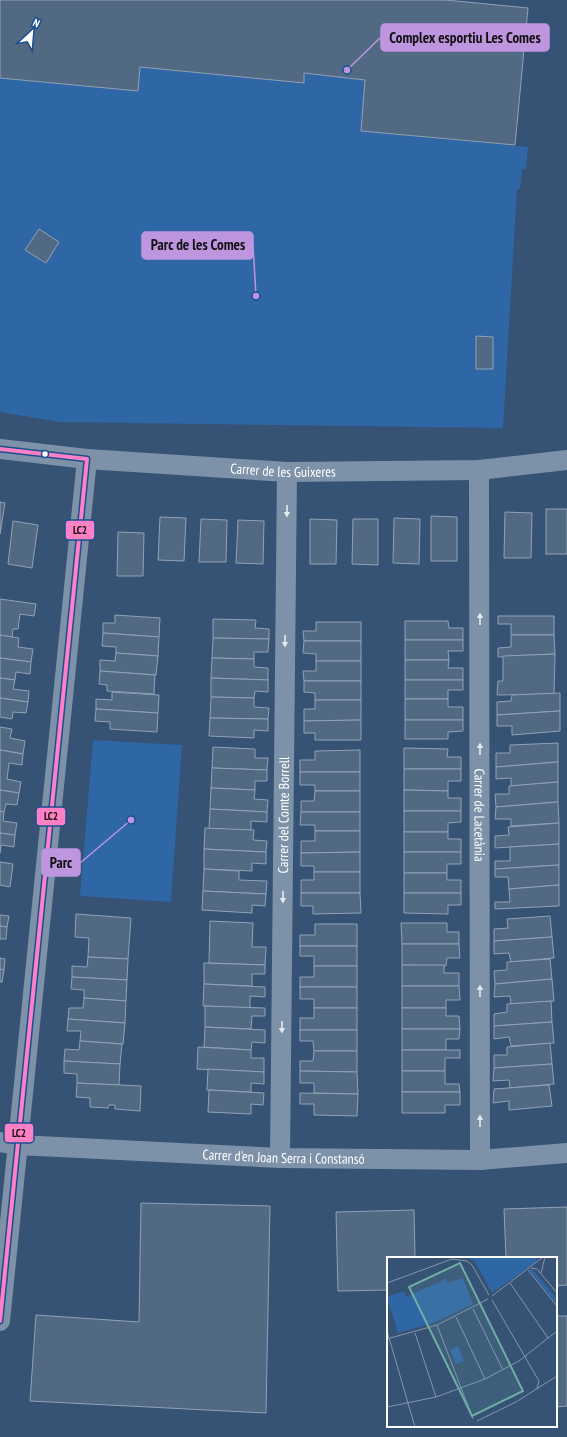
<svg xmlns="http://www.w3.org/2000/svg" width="567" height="1437" viewBox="0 0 567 1437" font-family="'PT Sans Narrow',sans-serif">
	<rect width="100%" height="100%" fill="#365274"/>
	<g fill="#2f66a5">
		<polygon points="140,67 303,83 304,73 365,80 361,131 528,147 526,169 522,169 520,189 517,189 503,428 60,422 0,412 0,78"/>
		<polygon points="93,740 182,745 171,902 80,896"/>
	</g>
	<g fill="#526984" stroke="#92a2b6">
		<polygon points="0,0 446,0 528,8 515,145 361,131 365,80 304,73 304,83 140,67 138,91 0,78"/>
		<polygon points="39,229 59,242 46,263 25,250"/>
		<polygon points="476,336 493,337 493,369 476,369"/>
		<polygon points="0,502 5,503 0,534"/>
		<rect x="546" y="509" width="21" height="45"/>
		<polygon points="505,512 532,513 531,558 504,558"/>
		<polygon points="431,516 457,517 457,561 431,561"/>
		<polygon points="160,517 186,518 184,561 158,560"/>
		<polygon points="394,518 420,519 419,564 393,563"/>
		<polygon points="201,519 227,520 226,562 199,562"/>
		<polygon points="310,519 337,520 336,564 310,564"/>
		<polygon points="353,519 378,519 378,565 352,564"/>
		<polygon points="238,520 264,521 263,564 236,563"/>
		<polygon points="13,521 38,525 32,568 8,564"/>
		<polygon points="118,532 144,533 143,576 117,576"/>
		<polygon points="0,599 36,604 34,616 20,614 18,629 13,629 12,637 0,635"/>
		<polygon points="115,615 160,618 159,637 103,633 103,623 115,623"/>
		<polygon points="498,616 554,616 554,635 511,635 511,624 498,624"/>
		<polygon points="213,619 256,620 255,628 269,629 269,639 213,638"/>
		<polygon points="405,621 448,621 449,628 463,628 463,640 405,640"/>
		<polygon points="316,622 361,622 361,641 304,641 303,631 316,631"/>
		<polygon points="103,633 159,637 158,656 116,653 116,647 102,646"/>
		<polygon points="0,635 19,638 18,647 33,649 31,662 0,658"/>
		<polygon points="511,635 554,635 555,654 498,657 498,648 511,647"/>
		<polygon points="213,638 269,639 268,652 254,652 254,659 212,658"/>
		<polygon points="405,640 463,640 463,651 448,651 449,660 405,660"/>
		<polygon points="304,641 361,641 361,661 316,661 316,654 303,653"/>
		<polygon points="116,653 158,656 156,675 100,671 100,660 115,661"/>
		<polygon points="555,654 554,694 497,695 498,681 503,681 503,656"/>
		<polygon points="0,658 31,662 30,674 16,672 15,680 0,678"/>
		<polygon points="212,658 254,659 254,667 268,668 268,680 211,678"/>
		<polygon points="405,660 449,660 448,668 463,668 463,680 405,680"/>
		<polygon points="316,661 361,661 361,681 304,681 303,671 316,671"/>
		<polygon points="100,671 155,675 154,694 107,691 107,685 99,684"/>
		<polygon points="0,678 15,680 13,689 29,691 28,702 0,698"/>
		<polygon points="211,678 268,680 268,692 255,691 254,698 211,697"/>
		<polygon points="405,680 463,680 463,690 448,690 448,699 405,699"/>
		<polygon points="304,681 361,681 361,700 315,700 315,693 304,692"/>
		<polygon points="112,692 159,695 158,713 96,709 96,699 112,700"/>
		<polygon points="560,693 560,711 497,715 497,702 511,701 512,695"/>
		<polygon points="211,697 254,698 254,707 269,708 268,719 210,718"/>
		<polygon points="0,698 28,702 26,713 13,712 12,719 0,717"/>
		<polygon points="405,699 448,699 448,707 463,707 463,720 405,720"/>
		<polygon points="315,700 361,700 361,720 304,721 304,709 315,709"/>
		<polygon points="96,709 158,713 157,732 110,729 110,722 95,721"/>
		<polygon points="560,711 560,731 512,735 512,726 497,726 497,715"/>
		<polygon points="210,718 268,719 268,731 254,730 254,738 209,736"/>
		<polygon points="361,720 361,740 315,740 315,733 304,733 304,721"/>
		<polygon points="405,720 463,720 463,731 448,732 448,739 405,739"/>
		<polygon points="0,727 12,729 10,738 25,741 23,754 0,750"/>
		<polygon points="558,743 558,762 496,767 496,753 510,753 510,745"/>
		<polygon points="213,747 255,749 255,758 268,758 267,770 212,768"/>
		<polygon points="404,748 448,749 447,757 461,757 461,769 404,769"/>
		<polygon points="0,750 23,754 22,765 9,763 7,779 21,782 19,793 0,790"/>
		<polygon points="360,750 360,772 300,772 300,760 315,760 315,751"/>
		<polygon points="558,762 558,782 511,786 511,778 496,779 496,767"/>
		<polygon points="212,768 267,770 267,781 255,781 255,790 211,788"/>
		<polygon points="404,769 461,769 461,781 448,781 448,791 404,790"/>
		<polygon points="300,772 360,772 360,791 315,791 315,785 300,785"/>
		<polygon points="558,782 558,802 496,807 495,794 509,794 509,786"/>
		<polygon points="211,788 255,790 254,799 268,800 267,812 210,809"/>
		<polygon points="0,790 19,793 17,805 6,804 4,812 0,811"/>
		<polygon points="404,790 448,791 448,798 461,798 461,811 404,811"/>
		<polygon points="315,791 360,791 360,812 301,812 301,801 314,801"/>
		<polygon points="558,802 559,823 511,826 511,819 495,819 496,807"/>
		<polygon points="210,809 267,812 267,822 251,821 251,830 209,829"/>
		<polygon points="0,811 4,812 3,821 17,823 15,835 0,833"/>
		<polygon points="404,811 461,811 461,822 448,823 448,832 404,832"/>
		<polygon points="301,812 360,812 360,831 315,831 315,825 300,825"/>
		<polygon points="559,823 559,844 495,848 495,836 509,835 508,827"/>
		<polygon points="205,828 254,830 253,840 267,841 266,852 204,849"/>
		<polygon points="315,831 360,831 360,852 301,853 301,841 315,841"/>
		<polygon points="404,832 448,832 448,839 461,839 461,852 404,852"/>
		<polygon points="0,833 15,835 14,847 1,845 0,853"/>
		<polygon points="559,844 559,865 495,869 495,861 510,861 510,847"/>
		<polygon points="204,849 266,852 266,864 252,863 252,871 204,869"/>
		<polygon points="360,852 360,872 314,872 314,866 301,866 301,853"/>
		<polygon points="404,852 461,852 461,864 447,864 447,873 404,873"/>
		<polygon points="0,862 13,864 10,887 0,885"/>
		<polygon points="559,865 559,885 509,889 508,877 495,877 495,869"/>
		<polygon points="204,869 239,871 239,880 267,881 266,894 203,891"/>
		<polygon points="314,872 360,872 360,893 301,893 301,880 314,880"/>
		<polygon points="404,873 447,873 447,880 461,880 461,893 404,893"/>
		<polygon points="559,885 559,906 495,909 495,902 510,902 509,889"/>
		<polygon points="203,891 266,894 265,906 252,905 252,913 202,910"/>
		<polygon points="301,893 360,893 361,913 313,914 313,906 301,906"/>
		<polygon points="404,893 461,893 461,905 448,905 448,914 404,913"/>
		<polygon points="76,914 131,918 128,959 88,957 89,938 75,937"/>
		<polygon points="0,915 9,916 7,927 0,926"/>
		<polygon points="550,916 552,937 494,941 494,929 508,928 507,919"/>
		<polygon points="210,921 253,923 252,947 266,947 265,965 209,963"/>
		<polygon points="401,923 447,923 447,932 459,932 459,944 402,944"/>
		<polygon points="315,924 357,924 357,946 300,946 300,935 315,935"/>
		<polygon points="0,926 7,927 6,939 0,939"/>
		<polygon points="552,937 554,958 511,962 509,953 494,954 494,941"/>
		<polygon points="402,944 459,944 460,958 447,958 446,966 402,965"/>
		<polygon points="300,946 357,946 357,966 314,966 314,956 300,956"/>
		<polygon points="88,957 128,959 127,980 72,977 72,966 87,967"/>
		<polygon points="0,958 5,959 4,970 0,969"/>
		<polygon points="550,959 552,979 495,984 494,971 507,970 507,962"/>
		<polygon points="204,963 265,965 265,974 252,974 252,986 204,984"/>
		<polygon points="402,965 444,965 444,973 459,973 459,986 402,986"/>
		<polygon points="314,966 357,966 357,987 300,987 300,977 314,977"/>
		<polygon points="0,969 4,970 2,982 0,982"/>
		<polygon points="72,977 127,980 126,1001 84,998 84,990 71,989"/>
		<polygon points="552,979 554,1001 511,1004 510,996 494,997 495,984"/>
		<polygon points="204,984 265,987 265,997 250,996 250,1008 203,1006"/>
		<polygon points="402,986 459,986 460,1000 446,1000 446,1008 402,1008"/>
		<polygon points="300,987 357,987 357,1008 314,1008 314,999 300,999"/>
		<polygon points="84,998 126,1001 125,1023 68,1019 69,1008 83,1008"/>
		<polygon points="551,1001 552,1022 494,1026 494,1014 507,1012 507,1004"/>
		<polygon points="205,1006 265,1008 265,1016 252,1016 251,1029 205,1027"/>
		<polygon points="314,1008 357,1008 357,1030 300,1030 300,1018 314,1018"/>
		<polygon points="402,1008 446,1008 446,1016 459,1016 460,1029 402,1029"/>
		<polygon points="68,1019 125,1023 123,1044 80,1041 81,1031 67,1031"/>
		<polygon points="552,1022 554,1043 511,1046 509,1037 494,1039 494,1026"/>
		<polygon points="205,1027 265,1030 265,1043 252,1042 251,1050 204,1047"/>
		<polygon points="402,1029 460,1029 459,1039 446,1039 446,1050 402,1050"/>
		<polygon points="300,1030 357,1030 357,1051 314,1051 313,1041 300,1041"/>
		<polygon points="80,1041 122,1044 120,1064 64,1061 65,1049 79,1050"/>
		<polygon points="550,1043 552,1064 494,1068 494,1055 507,1055 507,1047"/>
		<polygon points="198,1047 251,1050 251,1058 264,1058 264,1072 197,1069"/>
		<polygon points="402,1050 460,1050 460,1058 445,1058 445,1071 402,1071"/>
		<polygon points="314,1051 357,1051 357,1072 300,1071 300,1061 313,1061"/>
		<polygon points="64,1061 120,1064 119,1085 77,1083 77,1074 64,1073"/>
		<polygon points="552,1064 554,1084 510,1088 509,1080 493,1081 494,1068"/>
		<polygon points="208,1069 264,1072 264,1084 251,1083 251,1092 207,1090"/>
		<polygon points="300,1071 357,1072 358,1094 314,1093 314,1083 300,1083"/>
		<polygon points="402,1071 445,1071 445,1084 459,1084 460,1092 402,1092"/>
		<polygon points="77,1083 141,1086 140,1111 115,1109 115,1105 109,1105 108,1108 90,1107 90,1098 76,1097"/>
		<polygon points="549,1085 552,1106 509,1110 509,1101 493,1103 494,1089"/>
		<polygon points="209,1090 264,1093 263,1105 251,1104 251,1114 208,1112"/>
		<polygon points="402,1092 460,1092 460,1105 445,1105 445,1113 402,1113"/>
		<polygon points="300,1093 358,1094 357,1116 314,1115 314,1104 300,1104"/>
		<polygon points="141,1203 270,1206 266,1413 30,1401 36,1315 139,1322"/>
		<polygon points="567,1207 567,1285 556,1286 556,1258 506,1258 504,1209"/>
		<polygon points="414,1210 415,1258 388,1258 388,1290 338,1291 336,1212"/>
		<polygon points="556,1316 567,1316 567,1406 556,1407"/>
	</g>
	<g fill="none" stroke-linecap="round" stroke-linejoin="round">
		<g stroke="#7d92a8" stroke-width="20">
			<path id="s1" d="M0,449L87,459L287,472L479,470L567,460"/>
			<path id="s2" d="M479,470L480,1160"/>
			<path id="s3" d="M0,1142L18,1145L280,1158L480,1160L567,1153"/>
			<path id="s4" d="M280,1158L287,472"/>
			<polyline points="0,1321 87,459"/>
		</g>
		<g stroke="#1b4f8f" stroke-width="7">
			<polyline id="bus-1" points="0,449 87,459 0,1321"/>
		</g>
		<use href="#bus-1" stroke="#ff80c5" stroke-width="4"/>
	</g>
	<defs><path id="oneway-solid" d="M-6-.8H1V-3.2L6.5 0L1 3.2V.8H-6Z"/></defs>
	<g fill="#e5e9ee">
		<use href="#oneway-solid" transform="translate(287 511) rotate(91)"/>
		<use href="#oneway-solid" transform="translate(480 619) rotate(-90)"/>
		<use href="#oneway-solid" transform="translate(285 641) rotate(91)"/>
		<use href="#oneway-solid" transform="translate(480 749) rotate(-90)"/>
		<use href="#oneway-solid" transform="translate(283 897) rotate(91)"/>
		<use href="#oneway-solid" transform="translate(480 991) rotate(-90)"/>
		<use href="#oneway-solid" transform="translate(282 1027) rotate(91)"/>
		<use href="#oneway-solid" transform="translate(480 1121) rotate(-90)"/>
	</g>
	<circle fill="#fff" stroke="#1b4f8f" stroke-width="1.5" cx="45" cy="454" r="3.5"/>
	<g text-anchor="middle" stroke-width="3" stroke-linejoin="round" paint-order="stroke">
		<g font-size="14" fill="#fff" stroke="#1b4f8f">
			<text dy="5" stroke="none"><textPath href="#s1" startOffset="284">Carrer de les Guixeres</textPath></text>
			<text dy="5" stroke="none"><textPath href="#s4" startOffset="343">Carrer del Comte Borrell</textPath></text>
			<text dy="5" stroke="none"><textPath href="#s2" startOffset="345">Carrer de Lacetània</textPath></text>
			<text dy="5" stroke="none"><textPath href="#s3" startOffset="284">Carrer d'en Joan Serra i Constansó</textPath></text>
		</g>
	</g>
	<g transform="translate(387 1257)">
		<rect width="170" height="170" fill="#365274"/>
		<path d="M81,0H150L149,5L105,36L88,5ZM145,12L170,42V47L142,13ZM76,21L86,47L46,66L11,76L0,40L17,34L19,40L59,22L61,26ZM71,89L77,104L69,107L63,93Z" fill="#2f66a5"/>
		<path fill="none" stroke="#8697ac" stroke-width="1" d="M144,11L150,12L170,36M141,13L170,49M154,16L158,0M0,26L65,2L80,4L85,8L102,38M123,26L161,81M105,39L156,0M105,43L152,124L150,132M86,52L116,113M69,60L98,122M50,68L86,162M0,74L28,170M28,76L49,140M0,82L50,68L101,42M0,150L49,140L98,122L132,104L170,74M90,164L129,145L170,119"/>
		<path fill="#6fada8" fill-opacity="0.15" stroke="#6fada8" stroke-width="2" d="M73,6L136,134L85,159L22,30Z"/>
		<rect width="170" height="170" fill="none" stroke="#fff" stroke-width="2"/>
	</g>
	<path fill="none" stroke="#bd96df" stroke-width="1.5" d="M347 70L381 37M256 296L253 245M131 820L80 863"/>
	<g fill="#bd96df" stroke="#1b4f8f" stroke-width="1.5">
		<circle cx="347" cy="70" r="4"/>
		<circle cx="256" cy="296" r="4"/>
		<circle cx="131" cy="820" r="4"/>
	</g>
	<g fill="#bd96df" stroke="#bd96df" stroke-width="1.5">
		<rect x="381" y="24" width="168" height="27" rx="4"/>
		<rect x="142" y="232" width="111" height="27" rx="4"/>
		<rect x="42" y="849" width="38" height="27" rx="4"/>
	</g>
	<g font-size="15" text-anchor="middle" font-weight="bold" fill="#111">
		<text x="465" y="43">Complex esportiu Les Comes</text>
		<text x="198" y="250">Parc de les Comes</text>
		<text x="61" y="868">Parc</text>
	</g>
	<g stroke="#1b4f8f" stroke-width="1.5">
		<rect x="65" y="520" width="30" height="20" rx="4" fill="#ff80c5"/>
		<rect x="36" y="807" width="30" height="19" rx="4" fill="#ff80c5"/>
		<rect x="4" y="1123" width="30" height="20" rx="4" fill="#ff80c5"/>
	</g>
	<g font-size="11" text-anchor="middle" font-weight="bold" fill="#111">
		<text x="80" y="534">LC2</text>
		<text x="51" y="820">LC2</text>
		<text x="19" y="1137">LC2</text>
	</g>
	<g transform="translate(32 32) rotate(26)" stroke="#1b4f8f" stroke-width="3" paint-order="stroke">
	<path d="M0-3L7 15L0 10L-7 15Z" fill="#ffffff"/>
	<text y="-6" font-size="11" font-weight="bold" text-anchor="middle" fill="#ffffff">N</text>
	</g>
</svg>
